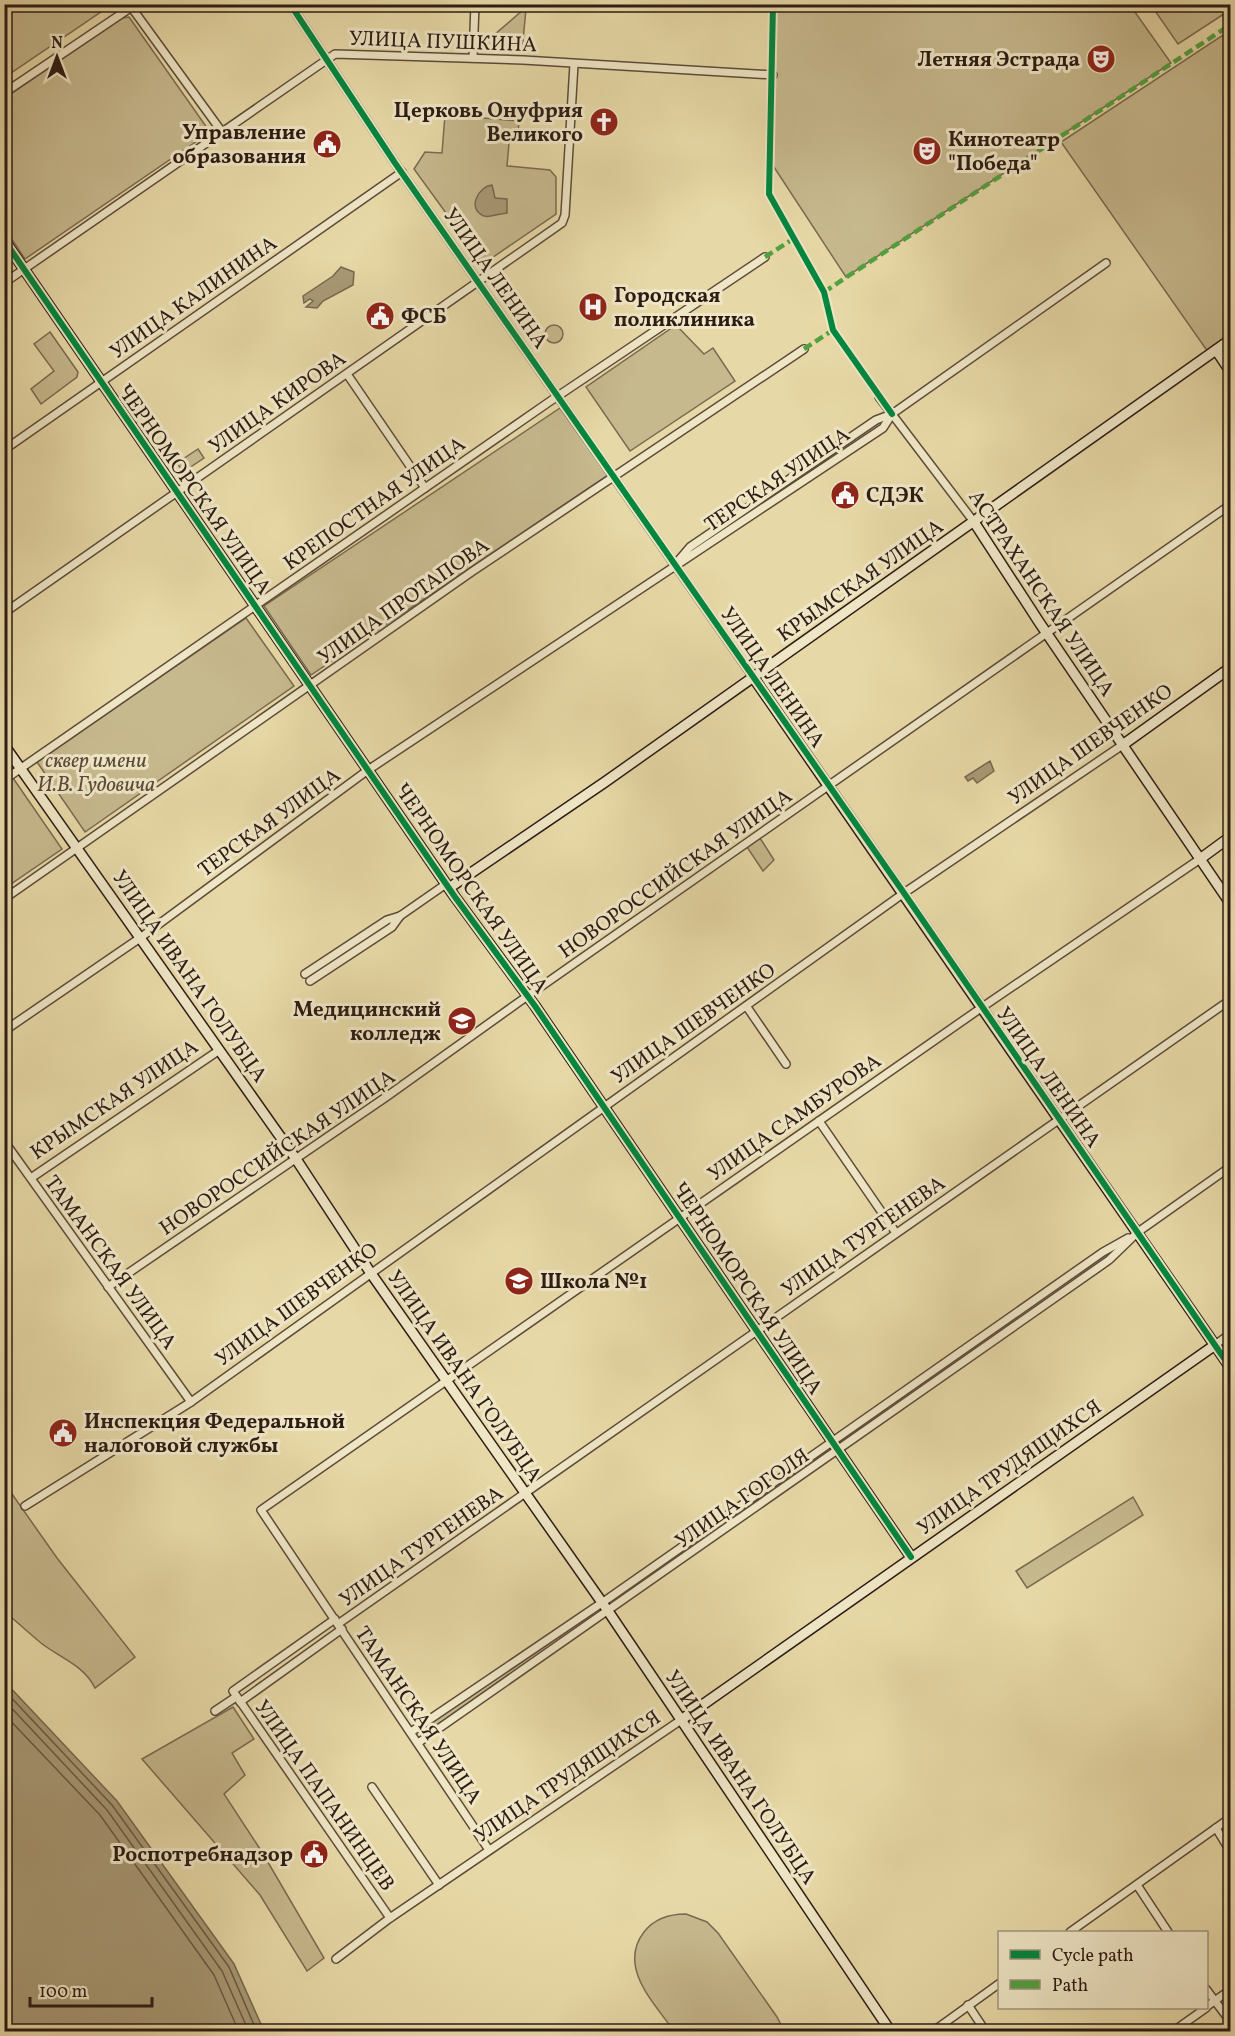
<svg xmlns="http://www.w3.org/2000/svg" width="1235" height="2036" viewBox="0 0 1235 2036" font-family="Vollkorn,serif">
	<rect width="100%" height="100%" fill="#e7d9a7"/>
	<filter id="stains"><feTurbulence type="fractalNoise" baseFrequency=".00333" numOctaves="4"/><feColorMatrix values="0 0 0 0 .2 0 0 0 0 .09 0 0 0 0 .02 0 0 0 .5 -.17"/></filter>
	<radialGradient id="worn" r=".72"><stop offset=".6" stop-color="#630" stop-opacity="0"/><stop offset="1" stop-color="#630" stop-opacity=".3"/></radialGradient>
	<g fill="#c7b98e" stroke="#7a6a51" stroke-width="1.5">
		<polygon points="5,4 111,4 111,5 5,77"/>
		<polygon points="773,5 1130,5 1171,63 846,277 770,161"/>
		<polygon points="1151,5 1230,5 1230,10 1178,44"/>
		<polygon points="524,9 526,9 522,51 485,49 486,42"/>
		<polygon points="129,17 210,132 25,259 5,229 5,98 122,18"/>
		<polygon points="1226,33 1230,40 1230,336 1208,352 1061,142"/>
		<polygon points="445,115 519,121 518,133 510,132 507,166 550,170 556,177 556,214 483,264 414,169 425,152 442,153"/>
		<polygon points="676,325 704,354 713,348 735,381 630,451 586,387"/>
		<circle cx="554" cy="334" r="9"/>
		<polygon points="50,332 78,372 77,377 41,404 31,389 54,371 34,344"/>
		<polygon points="560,408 608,475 311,675 264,606"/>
		<polygon points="198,449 204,458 183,472 177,463"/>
		<polygon points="246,618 294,686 85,832 37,762"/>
		<polygon points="13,778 62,849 5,888 5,783"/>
		<polygon points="760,838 774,860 763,871 747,847"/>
		<polygon points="1105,1252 1109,1257 859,1434 855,1428"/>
		<polygon points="815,1455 819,1461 617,1603 613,1597"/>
		<path d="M5,1484L57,1558L135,1657L95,1688C84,1665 60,1658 41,1643C29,1633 17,1622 5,1612Z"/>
		<polygon points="1133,1497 1143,1515 1027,1588 1016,1571"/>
		<polygon points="590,1613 594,1619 429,1732 424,1726"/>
		<polygon points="233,1707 254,1739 232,1753 245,1775 224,1794 262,1852 324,1958 307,1971 260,1895 142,1759"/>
		<path d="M686,1914L707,1922L718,1933L777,2017L784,2031H674C655,2004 617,1967 644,1932C654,1919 670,1914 686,1914Z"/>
	</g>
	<g fill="#a89975" stroke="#77674e" stroke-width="1.5">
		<path d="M492,185L495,198L507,199V213C501,213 490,218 484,216C466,209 479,186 492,185Z"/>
		<polygon points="341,267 354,272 353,285 323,301 317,308 306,307 313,301 310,299 304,303 303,296 333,276"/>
		<polygon points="990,761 994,771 977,783 973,778 968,781 965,777"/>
		<polygon points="4,1681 117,1801 234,1964 264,2031 5,2031"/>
	</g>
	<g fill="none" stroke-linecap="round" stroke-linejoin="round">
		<g stroke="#6a5a44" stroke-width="1.5">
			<polyline points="4,1690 112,1805 229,1967 257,2032"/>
			<polyline points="4,1700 107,1810 222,1971 249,2032"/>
			<polyline points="4,1714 100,1815 214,1975 239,2032"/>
		</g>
		<g stroke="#5c4b39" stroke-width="10">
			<g id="street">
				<polyline points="129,4 222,132"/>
				<polyline points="290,4 395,163 753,677"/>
				<polyline points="473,58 475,4"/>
				<polyline points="4,93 136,4"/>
				<polyline points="4,283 335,54 523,60 773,75"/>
				<polyline points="347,374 425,488"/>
				<polyline points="879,397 974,522"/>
				<polyline points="4,450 402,172"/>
				<polyline points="678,561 690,547 876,420 892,414 1106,263"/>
				<polyline points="4,613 562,223 565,215 574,64"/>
				<polyline points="4,780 549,402 765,257"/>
				<polyline points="4,899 473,571 804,349"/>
				<polyline points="305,974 387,920 400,916 446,884"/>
				<polyline points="310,981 392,927 400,916"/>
				<polyline points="747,1007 786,1064"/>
				<polyline points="4,1031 140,938 368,770 883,428 892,414"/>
				<polyline points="819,1121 896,1233"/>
				<polyline points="4,1141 191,1402"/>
				<polyline points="31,1178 218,1051"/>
				<polyline points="108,1287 386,1097 519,1002 1230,505"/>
				<polyline points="1215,1345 1230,1334"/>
				<polyline points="25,1506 191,1402 904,893 1124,744"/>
				<polyline points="335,1619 233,1691 390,1918"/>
				<polyline points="338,1624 1230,1000"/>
				<polyline points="240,1702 342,1629"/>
				<polyline points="215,1711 236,1697"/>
				<polyline points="411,1732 609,1598 1103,1252 1128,1238"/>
				<polyline points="418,1743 1109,1260 1138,1232 1230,1167"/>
				<polyline points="372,1787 439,1885"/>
				<polyline points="1216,1828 1230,1851"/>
				<polyline points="489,1850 261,1510 981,1008 1200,859"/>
				<polyline points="1137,1885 1168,1932"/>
				<polyline points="1070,1932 1230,1818"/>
				<polyline points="336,1959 390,1918 681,1720"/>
				<polyline points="1206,1989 1230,2021"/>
				<polyline points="968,2005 986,2032"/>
				<polyline points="1206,2007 1230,1990"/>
				<polyline points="932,2032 1000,1983"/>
				<polyline points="1172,2032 1206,2008"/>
			</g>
		</g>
		<g stroke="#2d1c14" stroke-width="12">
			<g id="secondary">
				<polyline points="4,240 455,897 535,1006 911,1557"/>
				<polyline points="1216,350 1230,371"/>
				<polyline points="974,522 1039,622 1230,903"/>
				<polyline points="753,677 1230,1367"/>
				<polyline points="1124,744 1230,668"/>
				<polyline points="4,745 296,1159 370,1272 608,1611 891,2032"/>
				<polyline points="1200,859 1230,837"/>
				<polyline points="449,888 605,782 1230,340"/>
				<polyline points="681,1720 1215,1345"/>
			</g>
		</g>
		<use href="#street" stroke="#efe6c6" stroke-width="7"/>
		<use href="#secondary" stroke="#efe6c6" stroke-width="9"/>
		<g stroke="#52a13f" stroke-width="4.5" stroke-dasharray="9 4.5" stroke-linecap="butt">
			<polyline points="765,257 793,239"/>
			<polyline points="824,292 1230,25"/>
			<polyline points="804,349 833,330"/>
		</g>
		<g stroke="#efe6c6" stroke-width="10">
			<g id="cycleway">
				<polyline points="290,4 395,163 904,893 1230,1367"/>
				<polyline points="773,4 769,194 824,292 833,330 892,414"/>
				<polyline points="4,240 455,897 535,1006 911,1557"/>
			</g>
		</g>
		<use href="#cycleway" stroke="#00873e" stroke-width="6"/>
	</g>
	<defs>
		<g id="theatre-disc" transform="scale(1.5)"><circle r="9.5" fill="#8f2418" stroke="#efe6c6"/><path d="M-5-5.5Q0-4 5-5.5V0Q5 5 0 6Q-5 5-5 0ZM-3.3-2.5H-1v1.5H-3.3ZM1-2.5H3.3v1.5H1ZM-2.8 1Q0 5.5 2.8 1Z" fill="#fff"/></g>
		<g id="church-disc" transform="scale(1.5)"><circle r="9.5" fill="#8f2418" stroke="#efe6c6"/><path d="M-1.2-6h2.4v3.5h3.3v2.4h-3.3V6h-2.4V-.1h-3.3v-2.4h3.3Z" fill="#fff"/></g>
		<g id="civic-disc" transform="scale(1.5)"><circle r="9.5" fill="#8f2418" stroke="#efe6c6"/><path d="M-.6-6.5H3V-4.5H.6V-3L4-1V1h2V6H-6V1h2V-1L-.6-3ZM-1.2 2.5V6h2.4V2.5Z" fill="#fff"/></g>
		<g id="hospital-disc" transform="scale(1.5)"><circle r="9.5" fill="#8f2418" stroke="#efe6c6"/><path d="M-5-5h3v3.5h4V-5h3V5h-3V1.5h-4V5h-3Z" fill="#fff"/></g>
		<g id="university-disc" transform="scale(1.5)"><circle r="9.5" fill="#8f2418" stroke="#efe6c6"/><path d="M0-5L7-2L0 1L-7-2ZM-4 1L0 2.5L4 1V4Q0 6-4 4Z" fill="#fff"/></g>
		<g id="school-disc" transform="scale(1.5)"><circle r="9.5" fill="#8f2418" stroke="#efe6c6"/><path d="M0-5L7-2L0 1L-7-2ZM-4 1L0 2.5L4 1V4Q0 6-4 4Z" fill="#fff"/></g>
	</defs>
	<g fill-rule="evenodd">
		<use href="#theatre-disc" x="1101" y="59"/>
		<use href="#church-disc" x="604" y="122"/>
		<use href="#civic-disc" x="327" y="144"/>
		<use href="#theatre-disc" x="927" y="151"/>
		<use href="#hospital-disc" x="593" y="307"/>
		<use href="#civic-disc" x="380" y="316"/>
		<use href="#civic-disc" x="845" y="495"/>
		<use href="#university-disc" x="462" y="1021"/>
		<use href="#school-disc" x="519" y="1281"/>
		<use href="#civic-disc" x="63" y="1433"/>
		<use href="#civic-disc" x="314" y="1854"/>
	</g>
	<g text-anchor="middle" stroke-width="6" stroke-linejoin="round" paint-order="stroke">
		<g font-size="21" fill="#2d1c14" stroke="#efe6c6">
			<text transform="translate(443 41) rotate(2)" y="7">УЛИЦА ПУШКИНА</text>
			<text transform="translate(496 278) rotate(55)" y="7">УЛИЦА ЛЕНИНА</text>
			<text transform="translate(193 297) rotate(-35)" y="7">УЛИЦА КАЛИНИНА</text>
			<text transform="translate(277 402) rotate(-35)" y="7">УЛИЦА КИРОВА</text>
			<text transform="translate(777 479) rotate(-34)" y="7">ТЕРСКАЯ УЛИЦА</text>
			<text transform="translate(195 489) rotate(55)" y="7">ЧЕРНОМОРСКАЯ УЛИЦА</text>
			<text transform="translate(374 503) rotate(-35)" y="7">КРЕПОСТНАЯ УЛИЦА</text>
			<text transform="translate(860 580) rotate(-35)" y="7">КРЫМСКАЯ УЛИЦА</text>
			<text transform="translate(1042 593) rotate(56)" y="7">АСТРАХАНСКАЯ УЛИЦА</text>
			<text transform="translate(403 601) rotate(-35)" y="7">УЛИЦА ПРОТАПОВА</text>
			<text transform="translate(773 677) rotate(55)" y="7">УЛИЦА ЛЕНИНА</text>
			<text transform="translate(1090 744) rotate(-35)" y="7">УЛИЦА ШЕВЧЕНКО</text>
			<text transform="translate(269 822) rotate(-36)" y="7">ТЕРСКАЯ УЛИЦА</text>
			<text transform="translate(675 873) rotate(-35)" y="7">НОВОРОССИЙСКАЯ УЛИЦА</text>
			<text transform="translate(472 888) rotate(55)" y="7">ЧЕРНОМОРСКАЯ УЛИЦА</text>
			<text transform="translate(190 976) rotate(55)" y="7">УЛИЦА ИВАНА ГОЛУБЦА</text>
			<text transform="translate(693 1023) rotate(-35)" y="7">УЛИЦА ШЕВЧЕНКО</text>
			<text transform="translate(1049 1077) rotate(55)" y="7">УЛИЦА ЛЕНИНА</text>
			<text transform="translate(114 1099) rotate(-34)" y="7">КРЫМСКАЯ УЛИЦА</text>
			<text transform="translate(794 1117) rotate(-35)" y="7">УЛИЦА САМБУРОВА</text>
			<text transform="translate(277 1152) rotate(-34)" y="7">НОВОРОССИЙСКАЯ УЛИЦА</text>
			<text transform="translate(863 1236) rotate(-35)" y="7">УЛИЦА ТУРГЕНЕВА</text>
			<text transform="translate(111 1262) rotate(54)" y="7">ТАМАНСКАЯ УЛИЦА</text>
			<text transform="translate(748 1288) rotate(56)" y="7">ЧЕРНОМОРСКАЯ УЛИЦА</text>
			<text transform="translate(296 1304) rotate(-36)" y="7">УЛИЦА ШЕВЧЕНКО</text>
			<text transform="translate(465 1376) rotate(55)" y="7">УЛИЦА ИВАНА ГОЛУБЦА</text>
			<text transform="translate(1009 1467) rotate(-35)" y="7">УЛИЦА ТРУДЯЩИХСЯ</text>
			<text transform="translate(742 1498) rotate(-35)" y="7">УЛИЦА ГОГОЛЯ</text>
			<text transform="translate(421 1546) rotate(-35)" y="7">УЛИЦА ТУРГЕНЕВА</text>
			<text transform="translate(419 1715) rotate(56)" y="7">ТАМАНСКАЯ УЛИЦА</text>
			<text transform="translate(567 1776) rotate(-34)" y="7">УЛИЦА ТРУДЯЩИХСЯ</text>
			<text transform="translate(741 1777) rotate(56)" y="7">УЛИЦА ИВАНА ГОЛУБЦА</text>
			<text transform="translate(325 1795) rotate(55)" y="7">УЛИЦА ПАПАНИНЦЕВ</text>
		</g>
		<g font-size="21" font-weight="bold" fill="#2d1c14" stroke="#efe6c6" text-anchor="start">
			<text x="1080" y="66" text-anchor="end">Летняя Эстрада</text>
			<text x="583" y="117" text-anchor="end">Церковь Онуфрия<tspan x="583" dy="24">Великого</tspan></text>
			<text x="306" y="139" text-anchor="end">Управление<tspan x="306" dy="24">образования</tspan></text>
			<text x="948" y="146">Кинотеатр<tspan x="948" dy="24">"Победа"</tspan></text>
			<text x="614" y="302">Городская<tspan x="614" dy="24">поликлиника</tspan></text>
			<text x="401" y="323">ФСБ</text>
			<text x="866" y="502">СДЭК</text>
			<text x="441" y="1016" text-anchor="end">Медицинский<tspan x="441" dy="24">колледж</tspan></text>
			<text x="540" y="1288">Школа №1</text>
			<text x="84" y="1428">Инспекция Федеральной<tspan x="84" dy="24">налоговой службы</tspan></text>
			<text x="293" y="1861" text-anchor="end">Роспотребнадзор</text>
		</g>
		<g font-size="21" font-style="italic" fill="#5b4b39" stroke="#efe6c6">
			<text x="96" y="767">сквер имени<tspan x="96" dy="24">И.В. Гудовича</tspan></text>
		</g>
	</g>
	<rect width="1235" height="2036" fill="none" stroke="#e7d9a7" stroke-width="24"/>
	<rect x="6" y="6" width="1223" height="2024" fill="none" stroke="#2d1c14" stroke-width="3"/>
	<rect x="12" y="12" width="1211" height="2012" fill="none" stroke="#2d1c14" stroke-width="1.5"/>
	<rect x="998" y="1931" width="210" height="78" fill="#efe6c6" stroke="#a1957f" stroke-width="1.5"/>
	<rect x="1010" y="1950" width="30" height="9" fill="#00873e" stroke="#a1957f" stroke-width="1.5"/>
	<text x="1052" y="1961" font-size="18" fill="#2d1c14">Cycle path</text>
	<rect x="1010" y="1980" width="30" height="9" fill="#52a13f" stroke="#a1957f" stroke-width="1.5"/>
	<text x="1052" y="1991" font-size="18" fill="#2d1c14">Path</text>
	<g transform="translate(57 57)" stroke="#efe6c6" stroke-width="4.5" paint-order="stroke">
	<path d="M0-4.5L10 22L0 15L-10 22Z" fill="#2d1c14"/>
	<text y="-9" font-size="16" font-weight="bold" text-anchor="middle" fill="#2d1c14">N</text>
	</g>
	<path d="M30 1997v9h122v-9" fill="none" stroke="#2d1c14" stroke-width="3"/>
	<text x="39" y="1997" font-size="18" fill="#2d1c14" stroke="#efe6c6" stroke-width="4.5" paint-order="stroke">100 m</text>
	<rect width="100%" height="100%" filter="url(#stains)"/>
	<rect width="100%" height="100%" fill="url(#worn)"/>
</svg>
